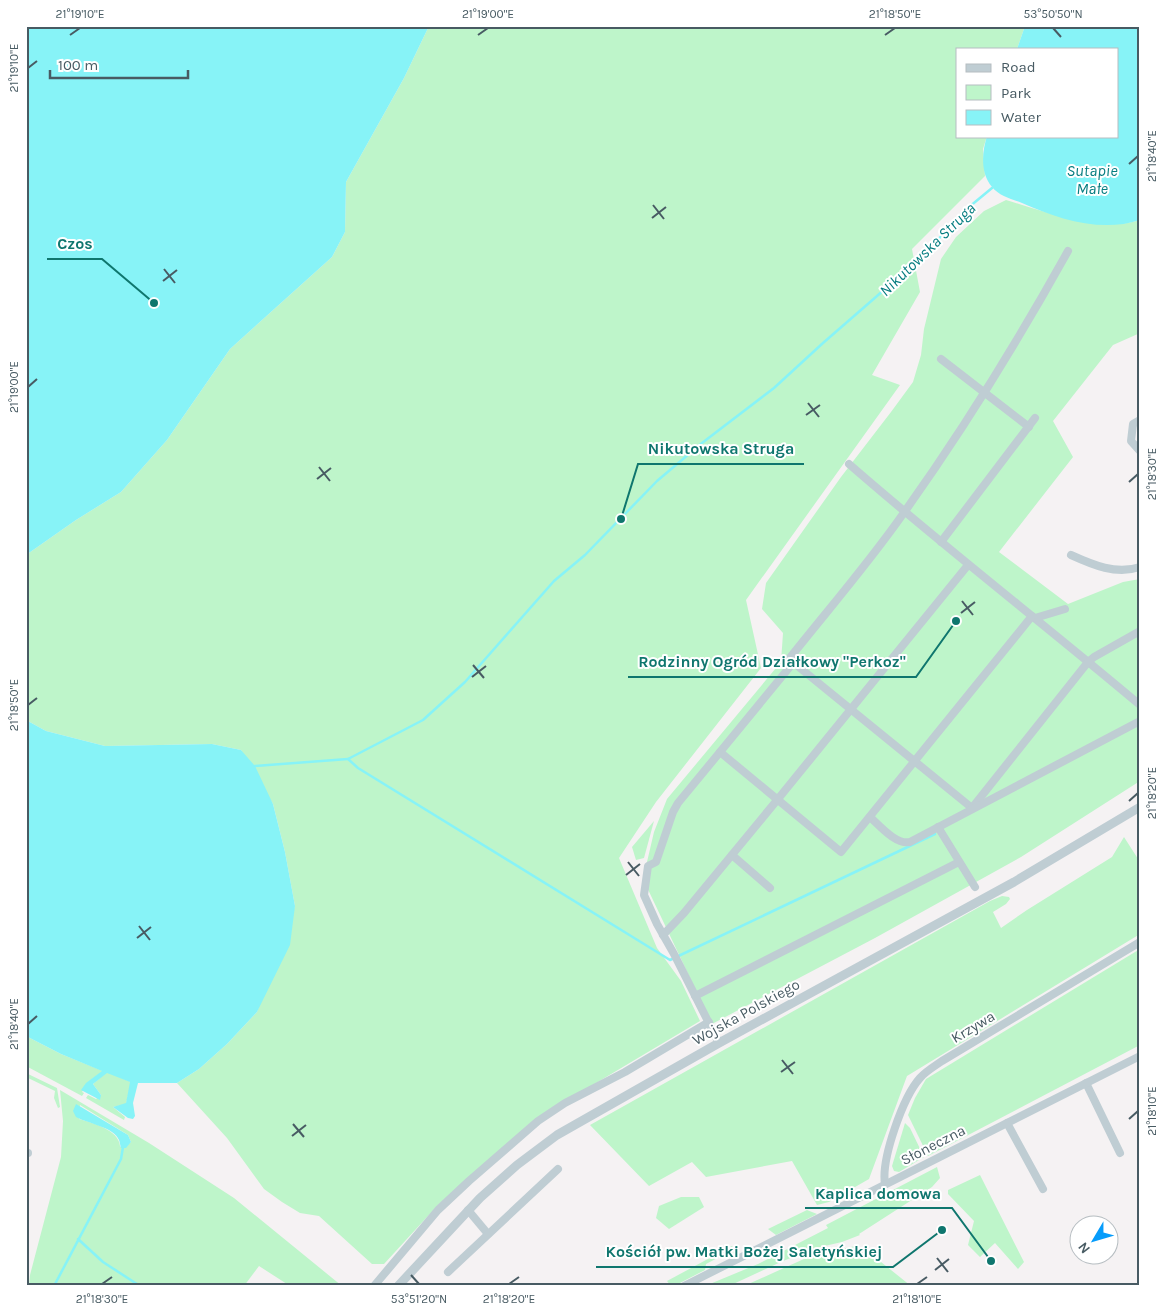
<svg xmlns="http://www.w3.org/2000/svg" width="1166" height="1312" viewBox="0 0 1166 1312" font-family="Karla,sans-serif">
	<rect width="100%" height="100%" fill="#f5f2f3"/>
	<g fill="#bef5ca" fill-rule="evenodd">
		<polygon points="429,26 1025,26 1017,49 957,49 957,136 987,136 983,149 985,176 912,249 920,292 872,375 900,385 746,600 761,668 656,802 619,858 657,948 681,981 700,1021 534,1120 438,1205 384,1264 372,1264 319,1216 300,1213 282,1202 264,1189 227,1138 177,1083 199,1069 227,1044 257,1012 295,906 285,852 273,804 241,750 212,744 105,746 46,731 26,720 26,555 76,520 121,492 167,440 230,349 332,257 345,232 346,182 404,78"/>
		<path d="M1006,200C1043,211 1102,233 1140,220V333L1113,345L1053,421L1073,457L999,552L1068,604L1123,582L1140,579V781L1021,857L875,938L712,1024L643,879L654,832L667,799L781,662L783,633L762,609L766,583L841,477L891,412L913,382L921,355L924,329L941,259L956,237L984,211Z"/>
		<polygon points="654,821 644,858 636,860 632,847"/>
		<polygon points="1124,837 1140,862 1140,934 907,1076 869,1179 829,1202 817,1205 792,1161 706,1177 692,1162 649,1186 590,1125 990,901 1002,896 1009,897 1010,899 1006,904 993,912 1001,928 1027,910 1112,857"/>
		<polygon points="1140,949 1140,1045 928,1156 908,1115 915,1098 926,1079"/>
		<polygon points="26,1036 61,1054 103,1071 92,1079 82,1092 84,1093 82,1096 26,1066"/>
		<polygon points="107,1072 131,1082 126,1104 113,1107 125,1117 124,1120 86,1098 88,1095 96,1099 101,1095 93,1084"/>
		<polygon points="26,1073 57,1088 60,1107 58,1108 54,1098 55,1091 26,1077"/>
		<path d="M60,1090L149,1143L234,1198L342,1286H290L259,1266L244,1286H29L30,1275L61,1157L63,1121ZM80,1105L128,1135L131,1142L123,1149L120,1146C119,1130 93,1123 79,1119Z"/>
		<polygon points="905,1123 910,1128 924,1157 899,1172 894,1171 892,1166"/>
		<polygon points="937,1167 940,1178 932,1187 859,1234 860,1235 842,1242 816,1248 783,1261 729,1286 705,1286 758,1264 828,1228 826,1225"/>
		<polygon points="980,1175 1024,1262 1018,1269 995,1243 980,1257 968,1245 974,1221 948,1194 948,1190"/>
		<polygon points="681,1197 699,1197 704,1207 669,1229 656,1218 659,1206"/>
		<polygon points="807,1210 817,1214 776,1235 768,1229"/>
		<polygon points="732,1246 737,1254 736,1255 729,1252 706,1264 705,1270 676,1285 671,1286 667,1281"/>
		<polygon points="856,1246 866,1250 911,1286 744,1286 815,1254"/>
	</g>
	<g fill="#87f3f7">
		<polygon points="26,26 429,26 404,78 346,182 345,232 332,257 230,349 167,440 121,492 76,520 26,555"/>
		<path d="M1025,26H1140V220C1101,233 1058,219 1022,203C1012,199 999,196 992,187C980,173 982,152 987,136H1117V49H1017Z"/>
		<polygon points="26,720 46,731 105,746 212,744 241,750 255,766 273,804 285,852 295,906 290,945 257,1012 227,1044 199,1069 177,1083 138,1083 133,1103 135,1116 133,1119 128,1118 113,1107 126,1103 130,1082 107,1073 93,1084 101,1095 100,1100 81,1090 86,1083 102,1071 61,1054 26,1036"/>
		<path d="M76,1104L128,1135L131,1142L126,1148H121C120,1145 120,1142 119,1140C114,1127 86,1123 76,1117L73,1111Z"/>
	</g>
	<g fill="none" stroke-linecap="round" stroke-linejoin="round">
		<g stroke="#87f3f7" stroke-width="2.5">
			<polyline points="348,759 358,768 670,960 935,834"/>
			<polyline points="255,766 348,759 423,720 465,682 554,581 585,555 657,481 702,443 774,388 823,343 923,256 963,212 992,188"/>
			<polyline points="78,1239 103,1262 140,1286"/>
			<polyline points="54,1286 121,1159 123,1147"/>
		</g>
		<g stroke="#bfcdd3" stroke-width="8">
			<polyline points="941,359 1029,427"/>
			<polyline points="1140,420 1133,424 1131,441 1140,451"/>
			<path d="M849,464C944,547 1044,624 1140,705"/>
			<polyline points="941,542 1035,418"/>
			<path d="M1071,555C1093,565 1116,575 1140,567"/>
			<polyline points="1035,618 1065,609"/>
			<polyline points="720,752 793,663"/>
			<path d="M972,808L789,659C827,611 868,564 903,514C963,430 1018,341 1068,251"/>
			<polyline points="972,808 1088,662 1094,657 1140,631"/>
			<path d="M870,817C880,826 896,845 910,842L1140,721"/>
			<polyline points="938,827 975,887"/>
			<polyline points="732,855 770,888"/>
			<polyline points="663,935 684,913 778,799 968,565"/>
			<polyline points="695,996 959,862"/>
			<polyline points="719,1043 674,954 657,924 644,895 648,866 656,862 673,812 678,803 720,752 841,852 1032,616"/>
			<polyline points="1086,1083 1120,1153"/>
			<polyline points="1007,1123 1043,1189"/>
			<polyline points="26,1153 28,1153"/>
			<path d="M885,1184C881,1159 903,1097 920,1078C926,1071 935,1066 942,1061L1140,942"/>
			<polyline points="468,1210 488,1234"/>
			<polyline points="448,1272 558,1169"/>
			<polyline points="374,1286 438,1210 469,1181 538,1121 565,1103 625,1072 709,1022"/>
			<polyline points="684,1286 1140,1056"/>
		</g>
		<polyline stroke="#bfcdd3" stroke-width="9" points="398,1286 480,1198 517,1165 557,1135 719,1043 1014,882 1140,807"/>
	</g>
	<path fill="none" stroke="#485b63" stroke-width="2" d="M1053,28L1061,37M70,35L80,28M478,35L488,28M885,35L895,28M28,68L37,61M1129,164L1138,156M653,205L664,219M652,218L666,207M164,269L175,283M163,281L177,270M28,387L37,379M808,403L819,417M806,415L820,405M319,467L330,481M317,479L331,468M1129,482L1138,474M962,601L973,615M961,613L975,602M473,665L484,678M472,677L486,666M28,705L37,698M1129,801L1138,793M628,862L639,876M626,875L640,864M139,926L150,940M137,938L151,927M28,1024L37,1016M782,1060L793,1074M781,1072L795,1062M1129,1119L1138,1111M293,1124L304,1137M292,1136L306,1125M937,1258L948,1272M935,1270L949,1259M411,1275L419,1284M102,1284L112,1277M509,1284L519,1277M917,1284L927,1277"/>
	<g text-anchor="middle" stroke-width="4" stroke-linejoin="round" paint-order="stroke">
		<g font-size="15" fill="#485b63" stroke="#fff">
			<text transform="translate(746 1012) rotate(-29)" y="5">Wojska Polskiego</text>
			<text transform="translate(973 1027) rotate(-31)" y="5">Krzywa</text>
			<text transform="translate(933 1145) rotate(-27)" y="5">Słoneczna</text>
		</g>
		<g font-size="16" font-style="italic" fill="#067d81" stroke="#fff">
			<text x="1092" y="176">Sutapie<tspan x="1092" dy="18">Małe</tspan></text>
			<text transform="translate(927 249) rotate(-44)" y="6">Nikutowska Struga</text>
		</g>
	</g>
	<path fill="none" stroke="#0f766e" stroke-width="2" d="M154 303L102 259H47M621 519L638 464H804M956 621L916 677H628M991 1261L952 1208H805M942 1230L893 1267H596"/>
	<g fill="#0f766e" stroke="#fff" stroke-width="2">
		<circle cx="154" cy="303" r="5"/>
		<circle cx="621" cy="519" r="5"/>
		<circle cx="956" cy="621" r="5"/>
		<circle cx="991" cy="1261" r="5"/>
		<circle cx="942" cy="1230" r="5"/>
	</g>
	<g font-size="16" text-anchor="middle" font-weight="bold" fill="#0f766e" stroke="#fff" stroke-width="4" stroke-linejoin="round" paint-order="stroke">
		<text x="75" y="249">Czos</text>
		<text x="721" y="454">Nikutowska Struga</text>
		<text x="772" y="667">Rodzinny Ogród Działkowy "Perkoz"</text>
		<text x="878" y="1199">Kaplica domowa</text>
		<text x="744" y="1257">Kościół pw. Matki Bożej Saletyńskiej</text>
	</g>
	<rect width="1166" height="1312" fill="none" stroke="#ffffff" stroke-width="55"/>
	<rect x="956" y="48" width="162" height="90" fill="#ffffff" stroke="#b6bdc1"/>
	<rect x="966" y="64" width="25" height="8" fill="#bfcdd3" stroke="#b6bdc1"/>
	<text x="1001" y="72" font-size="15" fill="#485b63">Road</text>
	<rect x="966" y="85" width="25" height="15" fill="#bef5ca" stroke="#b6bdc1"/>
	<text x="1001" y="98" font-size="15" fill="#485b63">Park</text>
	<rect x="966" y="110" width="25" height="15" fill="#87f3f7" stroke="#b6bdc1"/>
	<text x="1001" y="122" font-size="15" fill="#485b63">Water</text>
	<g transform="translate(1094 1240) rotate(232)"><circle r="24" fill="#ffffff" stroke="#b6bdc1"/>
	<path d="M0-4L9 19L0 12L-9 19Z" fill="#069cfb"/>
	<text y="-8" font-size="14" font-weight="bold" text-anchor="middle" fill="#485b63">N</text>
	</g>
	<path d="M50 70v8h138v-8" fill="none" stroke="#485b63" stroke-width="2.5"/>
	<text x="58" y="70" font-size="15" fill="#485b63" stroke="#ffffff" stroke-width="4" paint-order="stroke">100 m</text>
	<rect x="28" y="28" width="1110" height="1256" fill="none" stroke="#485b63" stroke-width="2"/>
	<g font-size="12" text-anchor="middle" fill="#485b63">
		<text x="80" y="18">21°19'10"E</text>
		<text x="488" y="18">21°19'00"E</text>
		<text x="895" y="18">21°18'50"E</text>
		<text x="1053" y="18">53°50'50"N</text>
		<text transform="translate(14 68) rotate(-90)" y="4">21°19'10"E</text>
		<text transform="translate(1152 156) rotate(-90)" y="4">21°18'40"E</text>
		<text transform="translate(14 387) rotate(-90)" y="4">21°19'00"E</text>
		<text transform="translate(1152 474) rotate(-90)" y="4">21°18'30"E</text>
		<text transform="translate(14 705) rotate(-90)" y="4">21°18'50"E</text>
		<text transform="translate(1152 793) rotate(-90)" y="4">21°18'20"E</text>
		<text transform="translate(14 1024) rotate(-90)" y="4">21°18'40"E</text>
		<text transform="translate(1152 1111) rotate(-90)" y="4">21°18'10"E</text>
		<text x="102" y="1303">21°18'30"E</text>
		<text x="419" y="1303">53°51'20"N</text>
		<text x="509" y="1303">21°18'20"E</text>
		<text x="917" y="1303">21°18'10"E</text>
	</g>
</svg>
